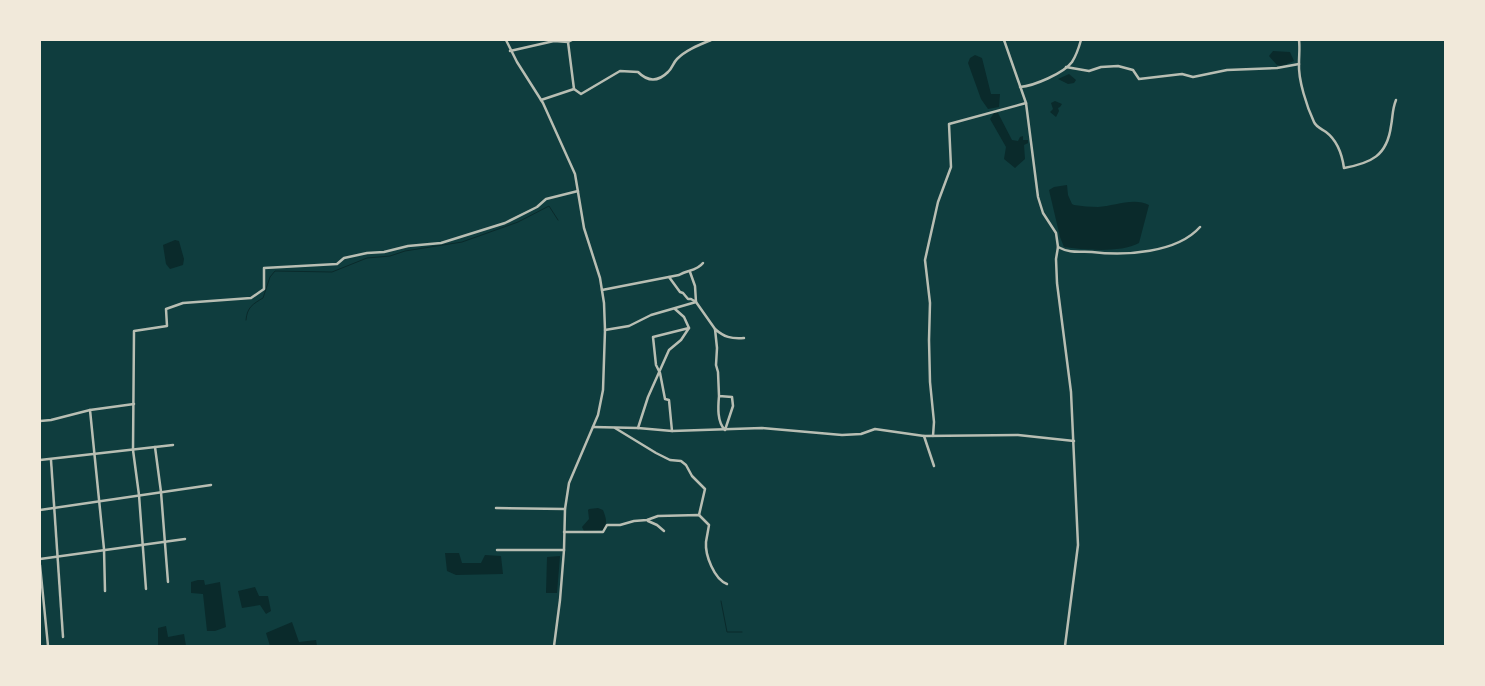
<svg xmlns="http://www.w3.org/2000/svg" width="1485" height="686" viewBox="0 0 1485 686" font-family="'Sofia Sans Condensed',sans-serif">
	<rect width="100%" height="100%" fill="#0f3d3e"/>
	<g fill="#0a2a2b">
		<polygon points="1273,51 1290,52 1294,61 1282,66 1277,65 1269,56"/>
		<polygon points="975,55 982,58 991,94 1000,94 999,107 988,109 981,99 968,63 970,58"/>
		<polygon points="1069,74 1076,80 1074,83 1068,84 1058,79"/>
		<polygon points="1055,101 1062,104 1060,107 1058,108 1059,111 1056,117 1050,112 1053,109 1051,103"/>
		<polygon points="994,113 998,113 1012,140 1018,141 1020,137 1023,136 1023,140 1028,140 1028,143 1024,145 1025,159 1015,168 1004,159 1006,147 990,119"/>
		<path d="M1067,185L1068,195L1072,204L1074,205C1082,206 1090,207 1098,207C1114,206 1134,197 1149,205L1139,243C1121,253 1084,250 1064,247L1060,237L1049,190L1054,187Z"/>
		<polygon points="175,240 179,241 184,259 183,265 170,269 166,264 163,245"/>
		<path d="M598,508L603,510C606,518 608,523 603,530L584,531L582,527L589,519L588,510L589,509Z"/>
		<polygon points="445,553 459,553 462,563 481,563 485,555 501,556 503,574 456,575 447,571"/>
		<polygon points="560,556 557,593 546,593 547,557"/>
		<polygon points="198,580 204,580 205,585 220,582 226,627 215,631 207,631 203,594 191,593 191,582"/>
		<polygon points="255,587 259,596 268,596 271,611 266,614 260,605 242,608 238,591"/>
		<polygon points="292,622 299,642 316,640 317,646 270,646 266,633"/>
		<polygon points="166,626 168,637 184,634 186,646 158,646 158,628"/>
	</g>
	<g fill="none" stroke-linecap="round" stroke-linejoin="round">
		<g stroke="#0a2a2b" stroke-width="1">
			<path d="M246,320C247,307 253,304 263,298L270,277L275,271L332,272L367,258L390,256L405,251L462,242L518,222L549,206L558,220"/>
			<polyline points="721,601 727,632 742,632"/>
		</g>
		<g stroke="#b8beb3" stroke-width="2.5">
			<polyline points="506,40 517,62 543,103 575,174 584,228 600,278 604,303 605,330 603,390 598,415 569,483 565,509 564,550 560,600 554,646"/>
			<polyline points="568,40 568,42 572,40"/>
			<polyline points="1004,40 1026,103 1038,197 1043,213 1056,233 1058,247 1056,259 1057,283 1071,392 1078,545 1065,646"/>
			<path d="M1299,40C1300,48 1299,55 1299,63C1298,80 1307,107 1314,122C1316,127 1322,129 1326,132C1338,141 1342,154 1344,168C1371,163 1387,156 1391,126C1393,116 1392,110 1396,100"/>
			<polyline points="510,51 554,41 568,42 574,89"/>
			<polyline points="1066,67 1089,71 1101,67 1118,66 1133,70 1139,79 1182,74 1193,77 1227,70 1277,68 1299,64"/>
			<path d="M1020,87C1034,86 1064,73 1072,62C1076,56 1079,47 1081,40"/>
			<path d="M541,100L574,89L581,94L620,71L638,72C647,81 657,83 668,72C672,69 673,63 677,59C686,50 699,45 711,40"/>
			<path d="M1058,247C1071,254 1079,251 1092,252C1125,256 1177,253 1200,227"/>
			<polyline points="669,277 680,292 683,293 688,299 691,299 696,302 695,286 690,272"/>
			<path d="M602,290L679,275C687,270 697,271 703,263"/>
			<polyline points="675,309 684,317 689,328"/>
			<polyline points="605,330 629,326 651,315 696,302 715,329"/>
			<path d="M719,396C718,407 717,422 725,430L733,406L732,397L719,396L718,372L716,365L717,348L715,329C724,337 731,339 744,338"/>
			<polyline points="40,421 51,420 90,410"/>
			<polyline points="593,427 638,428 672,431 762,428 842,435 861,434 875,429 924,436 1018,435 1074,441"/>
			<polyline points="615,428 656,453 670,460 681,461 686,465 692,476 705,489 699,515"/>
			<polyline points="638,428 648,397 669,350 681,340 689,328 653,337 656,365 660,373 665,399 669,400 672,431"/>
			<polyline points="924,436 934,466"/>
			<polyline points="933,436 934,422 930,382 929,340 930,303 925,260 938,202 951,167 949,124 1026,103"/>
			<polyline points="155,447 161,492 168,582"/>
			<polyline points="40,460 173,445"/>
			<polyline points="51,460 63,637"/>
			<polyline points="496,508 565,509"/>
			<polyline points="40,510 211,485"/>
			<polyline points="648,521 657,525 664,531"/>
			<path d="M564,532H603L607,525H620L634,521L647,520L658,516L699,515L709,525C708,531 707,536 706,542C705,555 714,579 727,584"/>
			<polyline points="497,550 564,550"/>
			<polyline points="40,559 185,539"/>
			<polyline points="40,565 48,646"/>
			<polyline points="146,589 139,495 133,450 134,331 167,326 166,309 183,303 251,298 264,289 264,268 337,264 344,258 367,253 384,252 408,246 441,243 505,223 537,207 546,199 578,191"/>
			<polyline points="105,591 104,549 90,410 134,404"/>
		</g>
	</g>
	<rect width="1485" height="686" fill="none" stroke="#f1e9da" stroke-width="82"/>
</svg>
